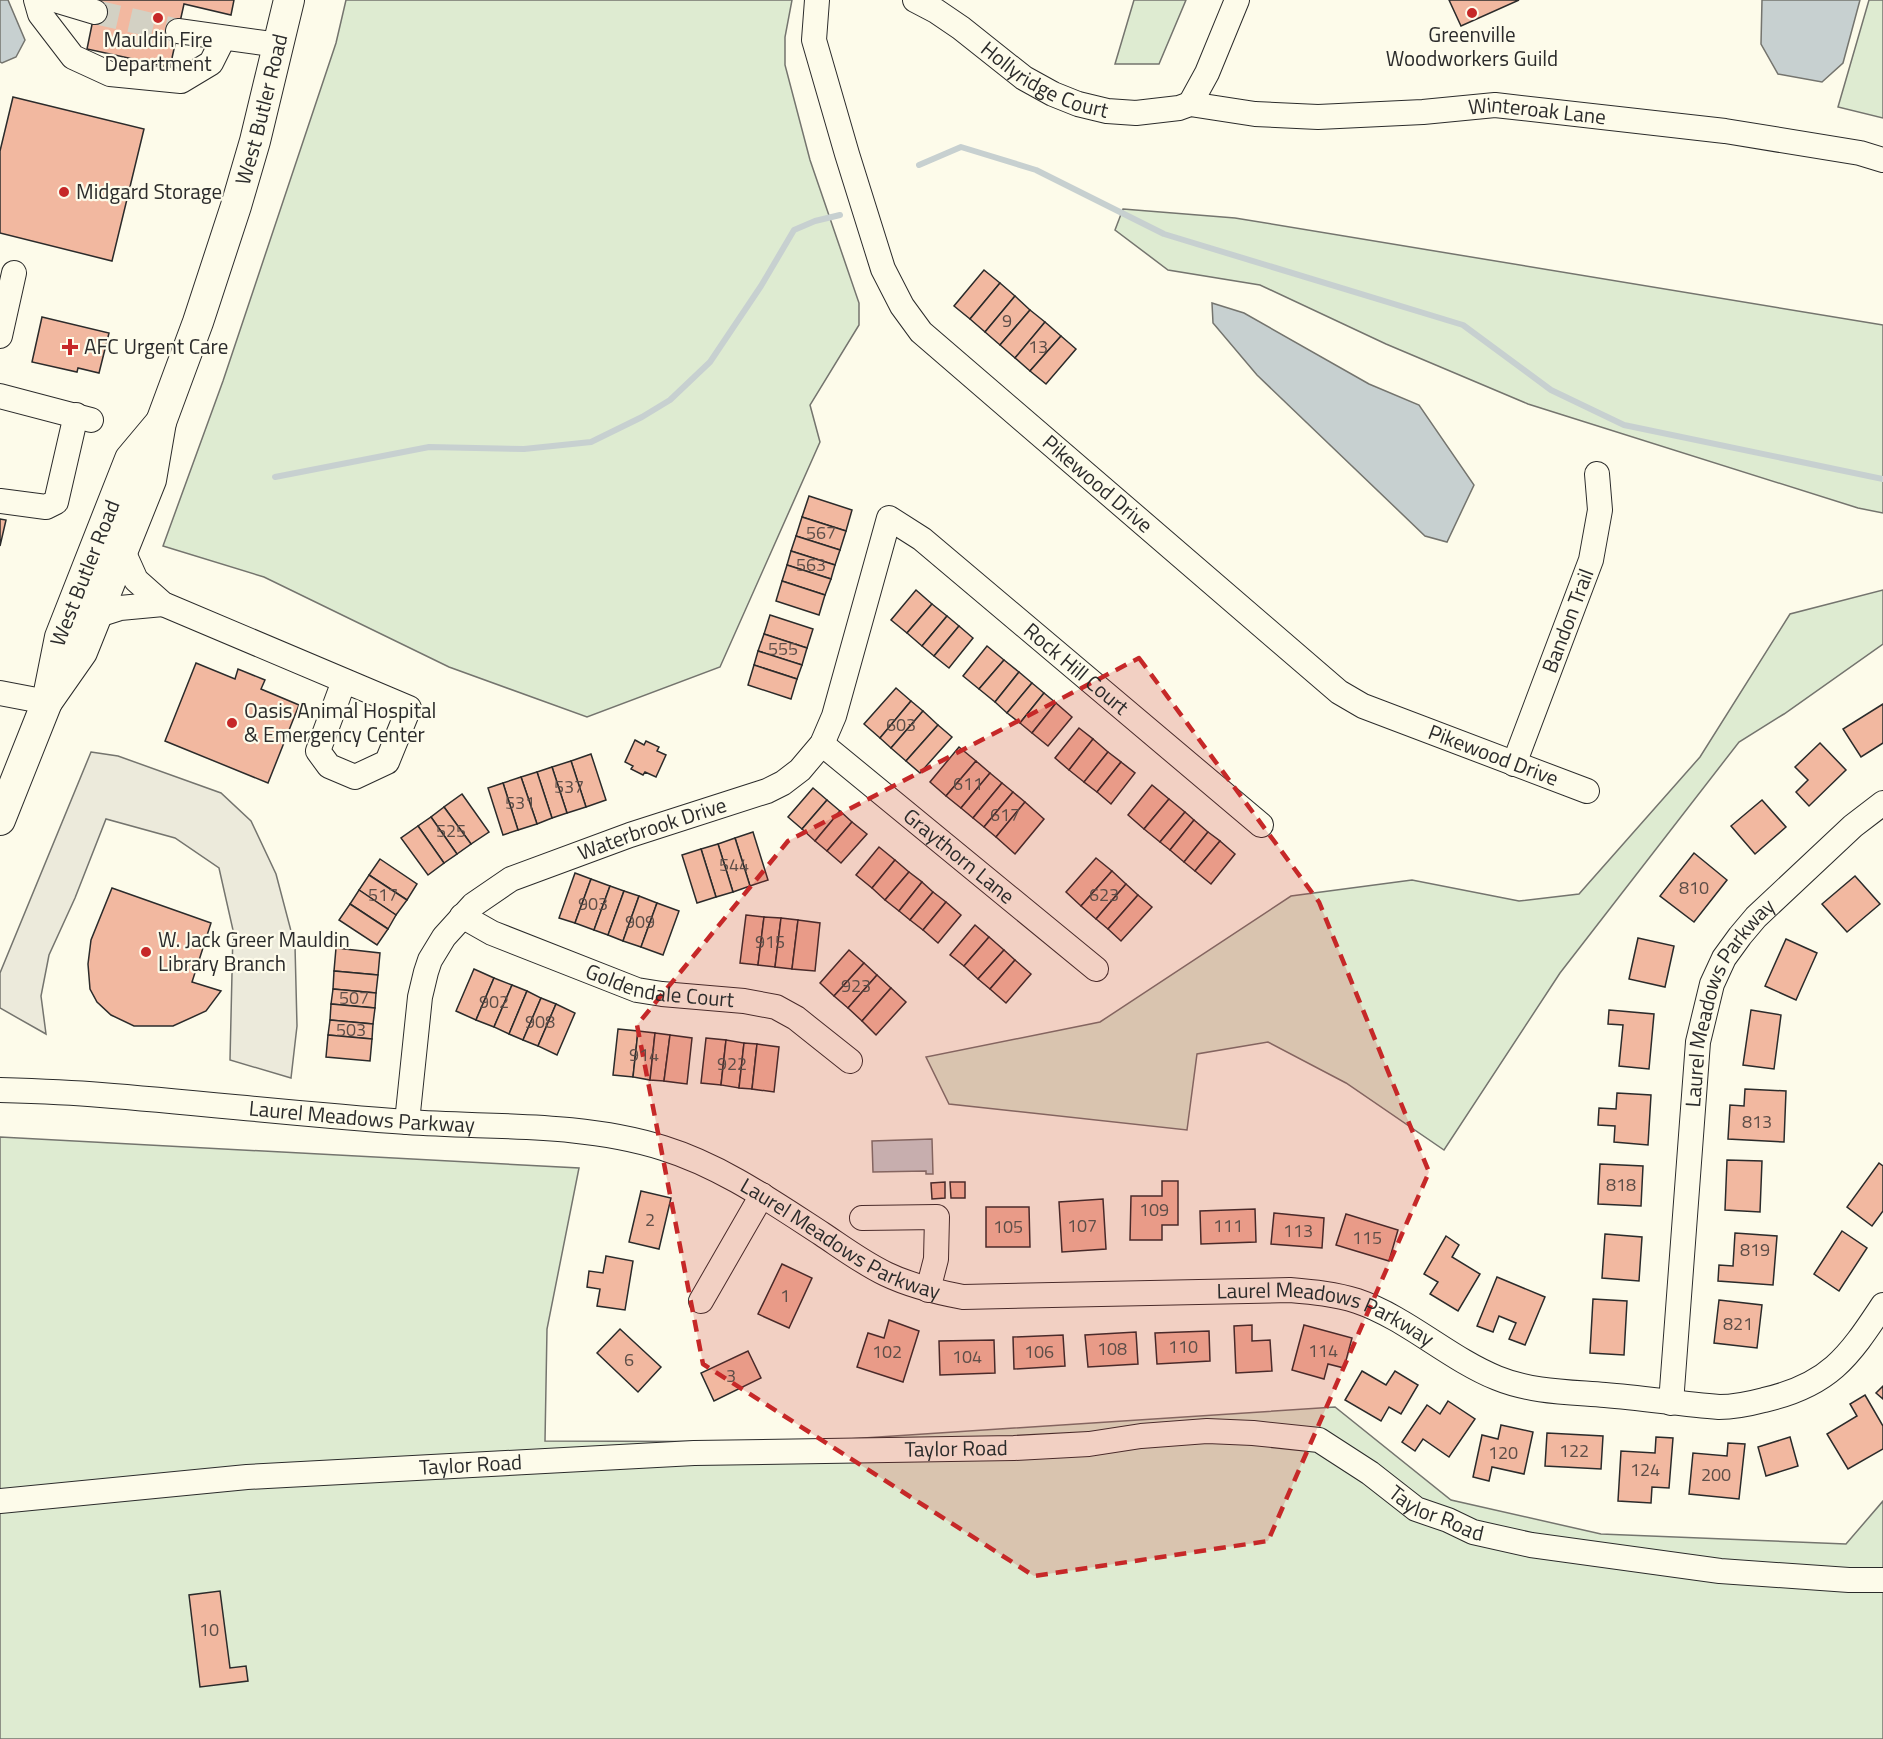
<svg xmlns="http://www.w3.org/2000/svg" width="1883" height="1739" viewBox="0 0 1883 1739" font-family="'Titillium Web',sans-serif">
	<rect width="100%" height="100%" fill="#fdfbea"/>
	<g fill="#deebd1" stroke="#74746e" stroke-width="1.5">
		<polygon points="346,0 792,0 785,37 785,65 810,160 859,303 859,325 810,405 820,442 720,667 587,717 449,667 264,577 163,546 223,381 336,43"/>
		<polygon points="1134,0 1186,0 1159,64 1115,64"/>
		<polygon points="1869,0 1883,0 1883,118 1838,107"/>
		<polygon points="1123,209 1235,218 1883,325 1883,513 1858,508 1528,404 1386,344 1260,285 1168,270 1115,230"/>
		<polygon points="1883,590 1883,644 1784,714 1739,742 1560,973 1444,1150 1346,1083 1268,1042 1197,1054 1187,1130 949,1104 926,1057 1100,1022 1291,896 1412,880 1519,901 1579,894 1700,757 1790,614"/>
		<polygon points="0,1137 579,1168 547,1329 545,1441 803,1442 1335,1407 1451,1500 1601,1534 1846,1544 1883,1501 1883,1739 0,1739"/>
	</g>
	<polygon fill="#eceadb" stroke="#74746e" stroke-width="1.5" points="91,752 118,756 221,793 251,821 276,874 295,946 297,1026 291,1078 230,1060 233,930 219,868 175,838 106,819 75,898 49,955 41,996 46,1034 0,1008 0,973"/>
	<g fill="#c7d0d0" stroke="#74746e" stroke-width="1.5">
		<polygon points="0,0 8,0 25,40 16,57 2,63 0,62"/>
		<polygon points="1762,0 1860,0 1843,63 1822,82 1778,74 1761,44"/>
		<polygon points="1212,303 1244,313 1369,384 1419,405 1474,485 1447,542 1425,536 1257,375 1213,323"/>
		<polygon points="932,1139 933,1174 926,1174 926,1171 873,1172 872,1141"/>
	</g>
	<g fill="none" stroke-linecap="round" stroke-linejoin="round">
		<g stroke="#c7d0d0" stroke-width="6">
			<polyline points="919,165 961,147 1036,170 1164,234 1463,325 1551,390 1624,425 1883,479"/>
			<polyline points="275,477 429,447 524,449 591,442 642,417 670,400 710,362 761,286 794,230 815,221 840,215"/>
		</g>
	</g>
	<g fill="#f2b8a0" stroke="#2b2b2b" stroke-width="1.5">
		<polygon points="97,0 234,0 231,15 184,4 170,67 87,49"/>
		<polygon points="1449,0 1519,0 1461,26"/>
		<polygon points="13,97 144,129 112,261 0,233 0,151"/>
		<polygon points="984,270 1000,283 970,319 954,306"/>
		<polygon points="1000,283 1015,296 985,332 970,319"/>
		<polygon points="1015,296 1030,310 1000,345 985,332"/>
		<polygon points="1030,310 1045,322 1015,358 1000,345"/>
		<polygon points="42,317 109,333 99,373 78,368 77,372 32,362"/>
		<polygon points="1045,322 1061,336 1030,371 1015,358"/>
		<polygon points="1061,336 1076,349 1046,384 1030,371"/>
		<polygon points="809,496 852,510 846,531 802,517"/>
		<polygon points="802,517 846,531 840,550 796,536"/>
		<polygon points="0,519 6,520 0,546"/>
		<polygon points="796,536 840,550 835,565 791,551"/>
		<polygon points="791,551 835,565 831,579 787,565"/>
		<polygon points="787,565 831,579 825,595 782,581"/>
		<polygon points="782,581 825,595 819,615 776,601"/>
		<polygon points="916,590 932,604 907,633 891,620"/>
		<polygon points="932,604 947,616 922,646 907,633"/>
		<polygon points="770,615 813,629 807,648 764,634"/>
		<polygon points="947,616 959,626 934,656 922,646"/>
		<polygon points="959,626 973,638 949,668 934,656"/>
		<polygon points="764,634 807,648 802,665 758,651"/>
		<polygon points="987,646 1004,660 979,689 963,676"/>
		<polygon points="758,651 802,665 797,679 754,665"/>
		<polygon points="1004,660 1019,672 995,702 979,689"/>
		<polygon points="196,663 235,679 238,669 265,680 261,689 299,705 268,783 165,741"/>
		<polygon points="754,665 797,679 791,699 748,685"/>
		<polygon points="1019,672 1032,683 1007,713 995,702"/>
		<polygon points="1032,683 1044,693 1020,723 1007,713"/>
		<polygon points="896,688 911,701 880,738 864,724"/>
		<polygon points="1044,693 1056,703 1032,733 1020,723"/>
		<polygon points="911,701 923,711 891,748 880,738"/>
		<polygon points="1056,703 1072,717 1048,746 1032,733"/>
		<polygon points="1883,704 1883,743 1861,757 1843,729"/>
		<polygon points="923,711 938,725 906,761 891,748"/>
		<polygon points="938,725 952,737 920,773 906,761"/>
		<polygon points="1079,728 1093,739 1069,770 1055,758"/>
		<polygon points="1093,739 1108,752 1084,782 1069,770"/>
		<polygon points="635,740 644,745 646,741 659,747 657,751 666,755 656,777 645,772 643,775 631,769 633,766 625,762"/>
		<polygon points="1820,743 1846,770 1809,806 1796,792 1808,780 1795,767"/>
		<polygon points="959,747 976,761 946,796 930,782"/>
		<polygon points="1108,752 1121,762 1097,792 1084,782"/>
		<polygon points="591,754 606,800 586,807 571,761"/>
		<polygon points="571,761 586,807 567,813 552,767"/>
		<polygon points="976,761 990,773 961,808 946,796"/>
		<polygon points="1121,762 1135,773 1111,804 1097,792"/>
		<polygon points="552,767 567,813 552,818 537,772"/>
		<polygon points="537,772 552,818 537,824 521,777"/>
		<polygon points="990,773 1002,783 973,818 961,808"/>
		<polygon points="521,777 537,824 518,830 503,783"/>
		<polygon points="503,783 518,830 503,835 488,788"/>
		<polygon points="1002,783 1013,792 984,827 973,818"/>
		<polygon points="1152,785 1169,799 1144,829 1128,815"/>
		<polygon points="813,788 827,800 802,829 788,817"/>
		<polygon points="1013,792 1025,802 996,837 984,827"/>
		<polygon points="462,794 489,832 471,844 444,807"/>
		<polygon points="1169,799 1185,812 1160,842 1144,829"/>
		<polygon points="827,800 840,811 815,841 802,829"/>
		<polygon points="1762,800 1786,827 1755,854 1731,826"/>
		<polygon points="1025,802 1044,819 1015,854 996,837"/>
		<polygon points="444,807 471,844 457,854 431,817"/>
		<polygon points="840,811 852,822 827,851 815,841"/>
		<polygon points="1185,812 1194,820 1170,850 1160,842"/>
		<polygon points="431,817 457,854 444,863 418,826"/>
		<polygon points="1194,820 1208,832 1184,862 1170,850"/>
		<polygon points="852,822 867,834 841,863 827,851"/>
		<polygon points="418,826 444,863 428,875 401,838"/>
		<polygon points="753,832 768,880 750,886 735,838"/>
		<polygon points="1208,832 1220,841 1195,871 1184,862"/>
		<polygon points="735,838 750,886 733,892 718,844"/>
		<polygon points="1220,841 1235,854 1211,884 1195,871"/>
		<polygon points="718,844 733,892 716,897 701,849"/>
		<polygon points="879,847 895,860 872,888 856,875"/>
		<polygon points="701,849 716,897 697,903 682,855"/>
		<polygon points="1694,853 1727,880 1694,922 1660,896"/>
		<polygon points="1096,858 1112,871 1081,906 1066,892"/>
		<polygon points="380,859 417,884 407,900 369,875"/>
		<polygon points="895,860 909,872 885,900 872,888"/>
		<polygon points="1112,871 1126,884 1096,919 1081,906"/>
		<polygon points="909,872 922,882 899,911 885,900"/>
		<polygon points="575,873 591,879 575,923 559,918"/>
		<polygon points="369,875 407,900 396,915 359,890"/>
		<polygon points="1855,876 1880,904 1847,932 1822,904"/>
		<polygon points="591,879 610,886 594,930 575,923"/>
		<polygon points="922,882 933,892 910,920 899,911"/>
		<polygon points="1126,884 1138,895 1108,929 1096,919"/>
		<polygon points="610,886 624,891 608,935 594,930"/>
		<polygon points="112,888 211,923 192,982 221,991 206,1011 173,1026 134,1026 111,1015 97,1002 90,989 88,964 91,940"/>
		<polygon points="359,890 396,915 388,929 350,904"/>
		<polygon points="624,891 639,896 623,941 608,935"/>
		<polygon points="933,892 946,902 923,930 910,920"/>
		<polygon points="1138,895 1152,907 1121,941 1108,929"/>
		<polygon points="639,896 657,903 641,947 623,941"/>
		<polygon points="946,902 961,915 938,943 923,930"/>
		<polygon points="657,903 679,911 663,955 641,947"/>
		<polygon points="350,904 388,929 377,945 339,920"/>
		<polygon points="746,915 764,917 758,965 740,963"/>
		<polygon points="764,917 781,918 775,967 758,965"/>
		<polygon points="781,918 798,920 792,969 775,967"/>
		<polygon points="798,920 820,923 815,971 792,969"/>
		<polygon points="975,925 989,937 964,966 950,955"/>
		<polygon points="989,937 1004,950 978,979 964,966"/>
		<polygon points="1638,938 1674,946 1665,987 1629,979"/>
		<polygon points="1786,939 1817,953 1796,1000 1765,986"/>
		<polygon points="336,948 380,953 378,975 334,971"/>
		<polygon points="849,950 864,963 834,996 820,983"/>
		<polygon points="1004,950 1015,960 990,989 978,979"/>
		<polygon points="1015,960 1031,974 1006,1003 990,989"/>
		<polygon points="864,963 877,975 848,1008 834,996"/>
		<polygon points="474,969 494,978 476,1020 456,1011"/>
		<polygon points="334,971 378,975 376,993 333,989"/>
		<polygon points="877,975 891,988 862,1021 848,1008"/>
		<polygon points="494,978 512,985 494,1027 476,1020"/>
		<polygon points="512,985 527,991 509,1034 494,1027"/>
		<polygon points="891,988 906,1002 876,1035 862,1021"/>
		<polygon points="333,989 376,993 375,1008 331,1004"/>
		<polygon points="527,991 541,998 523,1040 509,1034"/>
		<polygon points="541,998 556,1004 538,1046 523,1040"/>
		<polygon points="331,1004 375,1008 373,1024 330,1020"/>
		<polygon points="556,1004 575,1013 557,1055 538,1046"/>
		<polygon points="1609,1010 1654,1014 1649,1069 1619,1066 1623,1025 1608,1024"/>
		<polygon points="1751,1010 1781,1015 1774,1069 1743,1065"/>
		<polygon points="330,1020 373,1024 372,1039 328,1035"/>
		<polygon points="618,1029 638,1031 633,1077 613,1075"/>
		<polygon points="638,1031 655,1033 650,1080 633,1077"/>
		<polygon points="655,1033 670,1035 664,1081 650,1080"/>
		<polygon points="328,1035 372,1039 370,1061 326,1057"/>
		<polygon points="670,1035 692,1038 687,1084 664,1081"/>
		<polygon points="706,1038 726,1040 721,1085 701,1083"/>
		<polygon points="726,1040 744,1043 739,1088 721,1085"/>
		<polygon points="744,1043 757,1044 752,1089 739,1088"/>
		<polygon points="757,1044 779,1047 774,1092 752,1089"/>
		<polygon points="1745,1089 1786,1091 1784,1142 1728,1139 1730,1105 1744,1106"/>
		<polygon points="1617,1093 1651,1095 1648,1145 1614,1142 1615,1126 1598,1125 1599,1108 1616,1109"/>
		<polygon points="1727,1160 1762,1161 1760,1212 1725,1210"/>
		<polygon points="1879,1163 1883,1166 1883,1211 1872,1226 1847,1207"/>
		<polygon points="1600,1164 1643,1166 1641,1206 1598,1204"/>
		<polygon points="1162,1181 1178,1181 1178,1225 1162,1225 1162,1240 1130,1240 1131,1196 1162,1196"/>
		<polygon points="945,1182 945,1198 932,1199 931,1183"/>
		<polygon points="950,1182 965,1182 965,1198 951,1198"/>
		<polygon points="641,1191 671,1198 659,1249 629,1242"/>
		<polygon points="1103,1199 1106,1249 1062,1252 1059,1202"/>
		<polygon points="986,1207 1029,1207 1030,1247 986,1247"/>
		<polygon points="1255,1209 1256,1242 1201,1244 1200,1211"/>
		<polygon points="1274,1213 1324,1218 1322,1248 1271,1244"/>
		<polygon points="1346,1214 1398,1230 1389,1261 1336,1245"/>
		<polygon points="1842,1231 1867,1248 1839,1291 1814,1274"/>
		<polygon points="1735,1233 1777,1236 1773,1285 1718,1281 1719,1265 1733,1266"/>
		<polygon points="1605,1234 1642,1237 1639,1281 1602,1278"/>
		<polygon points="1446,1236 1459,1245 1452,1257 1480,1274 1458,1311 1430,1294 1438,1282 1424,1274"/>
		<polygon points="606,1256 633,1261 625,1310 597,1306 600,1289 587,1287 589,1271 603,1273"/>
		<polygon points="782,1264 812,1278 789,1328 758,1314"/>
		<polygon points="1497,1277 1545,1297 1525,1345 1509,1339 1516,1323 1499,1316 1493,1332 1477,1326"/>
		<polygon points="1593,1299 1627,1301 1624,1355 1590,1353"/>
		<polygon points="1719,1300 1762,1305 1757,1348 1714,1343"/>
		<polygon points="889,1320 919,1331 903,1382 857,1367 868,1333 884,1338"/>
		<polygon points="1252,1325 1252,1341 1270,1340 1272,1371 1236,1373 1234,1326"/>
		<polygon points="1304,1325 1352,1338 1344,1368 1328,1364 1324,1379 1292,1370"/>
		<polygon points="620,1329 661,1367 638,1392 597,1353"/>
		<polygon points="1209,1331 1210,1361 1157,1364 1155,1333"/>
		<polygon points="1136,1332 1138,1364 1088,1367 1085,1335"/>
		<polygon points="1063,1335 1065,1366 1014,1369 1013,1337"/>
		<polygon points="994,1340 995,1373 940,1375 939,1341"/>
		<polygon points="748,1351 761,1378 714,1401 701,1373"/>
		<polygon points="1362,1371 1386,1385 1395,1371 1418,1385 1401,1414 1389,1407 1381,1421 1345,1400"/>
		<polygon points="1883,1386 1883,1399 1876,1393"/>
		<polygon points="1865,1395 1883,1426 1883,1449 1848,1469 1827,1434 1857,1416 1850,1404"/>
		<polygon points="1448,1401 1475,1419 1449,1457 1423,1439 1415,1451 1402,1442 1427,1405 1440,1414"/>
		<polygon points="1501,1425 1533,1432 1524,1474 1492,1467 1489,1481 1473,1477 1482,1435 1498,1439"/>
		<polygon points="1547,1433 1603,1436 1601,1469 1545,1466"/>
		<polygon points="1656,1437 1673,1438 1669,1488 1652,1487 1651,1503 1618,1501 1621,1451 1655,1453"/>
		<polygon points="1790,1437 1798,1466 1766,1476 1758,1447"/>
		<polygon points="1728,1443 1745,1444 1739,1499 1689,1494 1693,1453 1727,1456"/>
		<polygon points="220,1591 230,1668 246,1666 248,1681 200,1687 189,1595"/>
	</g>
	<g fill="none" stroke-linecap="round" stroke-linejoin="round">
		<polyline stroke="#d3d1c4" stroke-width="24" stroke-dasharray="24 12" stroke-linecap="butt" points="95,12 178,31"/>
		<g stroke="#2b2b2b" stroke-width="26">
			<g id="minor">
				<polyline points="36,0 40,14 73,57 110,74 181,81 211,63 223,39"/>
				<polyline points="55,0 95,12"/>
				<path id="s1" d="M817,0L814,40L847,154L883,269L902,306L921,332L1339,692L1363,706L1587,791"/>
				<path id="s2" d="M915,0L936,11L961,28L1024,78L1053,94L1078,104L1107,111L1136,113L1179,108L1190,104L1255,114L1318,117L1423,112L1495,105L1725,131L1860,153L1883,160"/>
				<polyline points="178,31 279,45"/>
				<polyline points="1190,104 1207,73 1237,0"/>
				<polyline points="0,336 14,273"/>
				<polyline points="0,396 91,420"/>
				<polyline points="0,501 46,507 56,502 76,415"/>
				<polyline points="123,551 136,580 163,604 409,708 387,762 355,777 329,766 318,751 344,681"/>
				<polyline points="98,615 120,608 163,604"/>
				<polyline points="0,693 47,702"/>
				<path id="s3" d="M822,744L1096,969"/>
				<path id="s4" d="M1514,764L1591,560L1600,510L1597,474"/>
				<path id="s5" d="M462,916L492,933L637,990L662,994L744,1001L776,1007L796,1018L850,1061"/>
				<path id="s6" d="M0,1090C34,1091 67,1092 101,1095C203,1103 305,1115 407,1122C491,1128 581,1122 663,1148C721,1166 771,1201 822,1234C843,1248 863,1263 886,1274C911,1286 936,1292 963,1297L1290,1290C1313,1292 1335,1294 1357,1301C1407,1318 1448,1358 1497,1378C1531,1392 1569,1392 1605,1395C1643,1398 1681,1404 1719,1407C1735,1407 1749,1404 1764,1400C1829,1385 1848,1358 1883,1305"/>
				<path id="s7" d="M407,1122L420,997L426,972L430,960L444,937L473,905L511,879L630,835L767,791L783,783L800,770L822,744L834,716L889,518L922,539L1261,825"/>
				<polyline points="862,1218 937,1217 936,1259 928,1290"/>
				<polyline points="701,1301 762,1195"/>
				<path id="s8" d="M1671,1403L1698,1042L1712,984L1724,958L1740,936L1756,917L1853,826L1883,803"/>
				<path id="s9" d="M0,1501L247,1477L694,1453L1014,1448L1089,1444L1141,1436L1207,1431L1253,1433L1319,1440L1370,1473L1416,1509L1448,1520L1473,1532L1531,1545L1720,1571L1849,1580H1883"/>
			</g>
		</g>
		<g stroke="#2b2b2b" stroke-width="32">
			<g id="major">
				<path id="s10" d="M47,702L82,652L151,480L161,422L198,322L236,206L255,141L289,0"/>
				<path id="s11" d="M0,820L47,702L60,637L130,459L161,422"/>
			</g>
		</g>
		<use href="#minor" stroke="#fdfbea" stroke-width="24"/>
		<use href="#major" stroke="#fdfbea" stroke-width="30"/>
	</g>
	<path fill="#c62828" fill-opacity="0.2" stroke="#c62828" stroke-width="4.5" stroke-dasharray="12 8" stroke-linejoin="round" d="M1139,658L1319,902L1429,1172L1268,1541L1034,1576L703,1364L637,1025L788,841Z"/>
	<g fill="#c62828" stroke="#fdfbea" stroke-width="2">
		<circle cx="1472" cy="13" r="6"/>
		<circle cx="158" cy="18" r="6"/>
		<circle cx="64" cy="192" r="6"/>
		<path d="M67 338h6v6h6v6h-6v6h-6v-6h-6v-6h6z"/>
		<circle cx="232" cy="723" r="6"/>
		<circle cx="146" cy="952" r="6"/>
	</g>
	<g text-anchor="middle" stroke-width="4.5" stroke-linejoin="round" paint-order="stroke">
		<g font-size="18" fill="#5d4e48">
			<text x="1007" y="327">9</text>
			<text x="1038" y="353">13</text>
			<text x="821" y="539">567</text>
			<text x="811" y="571">563</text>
			<text x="783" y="655">555</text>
			<text x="901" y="731">603</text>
			<text x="968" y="790">611</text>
			<text x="569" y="793">537</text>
			<text x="520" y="809">531</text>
			<text x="1005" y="821">617</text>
			<text x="451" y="837">525</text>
			<text x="734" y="871">544</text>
			<text x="1694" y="894">810</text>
			<text x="383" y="901">517</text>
			<text x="1104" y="901">623</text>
			<text x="593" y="910">903</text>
			<text x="640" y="928">909</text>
			<text x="770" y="948">915</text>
			<text x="856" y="992">923</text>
			<text x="354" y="1004">507</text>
			<text x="494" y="1008">902</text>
			<text x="540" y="1028">908</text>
			<text x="351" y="1036">503</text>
			<text x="644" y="1061">914</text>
			<text x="732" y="1070">922</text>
			<text x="1757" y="1128">813</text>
			<text x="1621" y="1191">818</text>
			<text x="1154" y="1216">109</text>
			<text x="650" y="1226">2</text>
			<text x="1082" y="1232">107</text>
			<text x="1228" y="1232">111</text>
			<text x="1008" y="1233">105</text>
			<text x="1298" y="1237">113</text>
			<text x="1367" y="1244">115</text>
			<text x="1755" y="1256">819</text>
			<text x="785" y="1302">1</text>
			<text x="1738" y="1330">821</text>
			<text x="1183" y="1353">110</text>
			<text x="1112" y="1355">108</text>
			<text x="1323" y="1357">114</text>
			<text x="887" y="1358">102</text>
			<text x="1039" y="1358">106</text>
			<text x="967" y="1363">104</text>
			<text x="629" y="1366">6</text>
			<text x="731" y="1382">3</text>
			<text x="1574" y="1457">122</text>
			<text x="1503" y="1459">120</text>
			<text x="1645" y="1476">124</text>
			<text x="1716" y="1481">200</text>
			<text x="209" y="1636">10</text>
		</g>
		<g font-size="21" fill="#2b2b2b" stroke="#fdfbea" text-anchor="start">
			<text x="1472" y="42" text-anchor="middle">Greenville<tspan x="1472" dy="24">Woodworkers Guild</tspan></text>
			<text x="158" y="47" text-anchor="middle">Mauldin Fire<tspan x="158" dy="24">Department</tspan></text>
			<text x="76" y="199">Midgard Storage</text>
			<text x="84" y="354">AFC Urgent Care</text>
			<text x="244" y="718">Oasis Animal Hospital<tspan x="244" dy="24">&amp; Emergency Center</tspan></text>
			<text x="158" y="947">W. Jack Greer Mauldin<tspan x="158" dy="24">Library Branch</tspan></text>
		</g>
		<g font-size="21" fill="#2b2b2b" stroke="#fdfbea">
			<text dy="7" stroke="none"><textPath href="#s2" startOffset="154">Hollyridge Court</textPath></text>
			<text dy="7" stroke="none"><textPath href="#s10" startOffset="634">West Butler Road</textPath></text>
			<text dy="7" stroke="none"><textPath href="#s2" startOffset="657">Winteroak Lane</textPath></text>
			<text dy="7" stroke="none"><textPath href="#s1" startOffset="586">Pikewood Drive</textPath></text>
			<text dy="7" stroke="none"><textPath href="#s11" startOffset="262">West Butler Road</textPath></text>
			<text dy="7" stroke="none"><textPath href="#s4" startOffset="153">Bandon Trail</textPath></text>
			<text dy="7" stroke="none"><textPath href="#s7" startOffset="1101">Rock Hill Court</textPath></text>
			<text dy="7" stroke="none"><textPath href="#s1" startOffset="1072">Pikewood Drive</textPath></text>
			<text dy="7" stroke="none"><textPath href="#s7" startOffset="430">Waterbrook Drive</textPath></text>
			<text dy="7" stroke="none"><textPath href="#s3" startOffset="177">Graythorn Lane</textPath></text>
			<text dy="7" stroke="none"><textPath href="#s5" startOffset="212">Goldendale Court</textPath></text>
			<text dy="7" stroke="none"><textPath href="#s8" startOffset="410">Laurel Meadows Parkway</textPath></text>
			<text dy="7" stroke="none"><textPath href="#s6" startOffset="363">Laurel Meadows Parkway</textPath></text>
			<text dy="7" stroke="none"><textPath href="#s6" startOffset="867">Laurel Meadows Parkway</textPath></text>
			<text dy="7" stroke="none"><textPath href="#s6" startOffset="1371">Laurel Meadows Parkway</textPath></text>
			<text dy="7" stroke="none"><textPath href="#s9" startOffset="958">Taylor Road</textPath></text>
			<text dy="7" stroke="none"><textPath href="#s9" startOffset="472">Taylor Road</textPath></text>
			<text dy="7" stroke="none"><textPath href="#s9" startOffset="1462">Taylor Road</textPath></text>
		</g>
	</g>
</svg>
